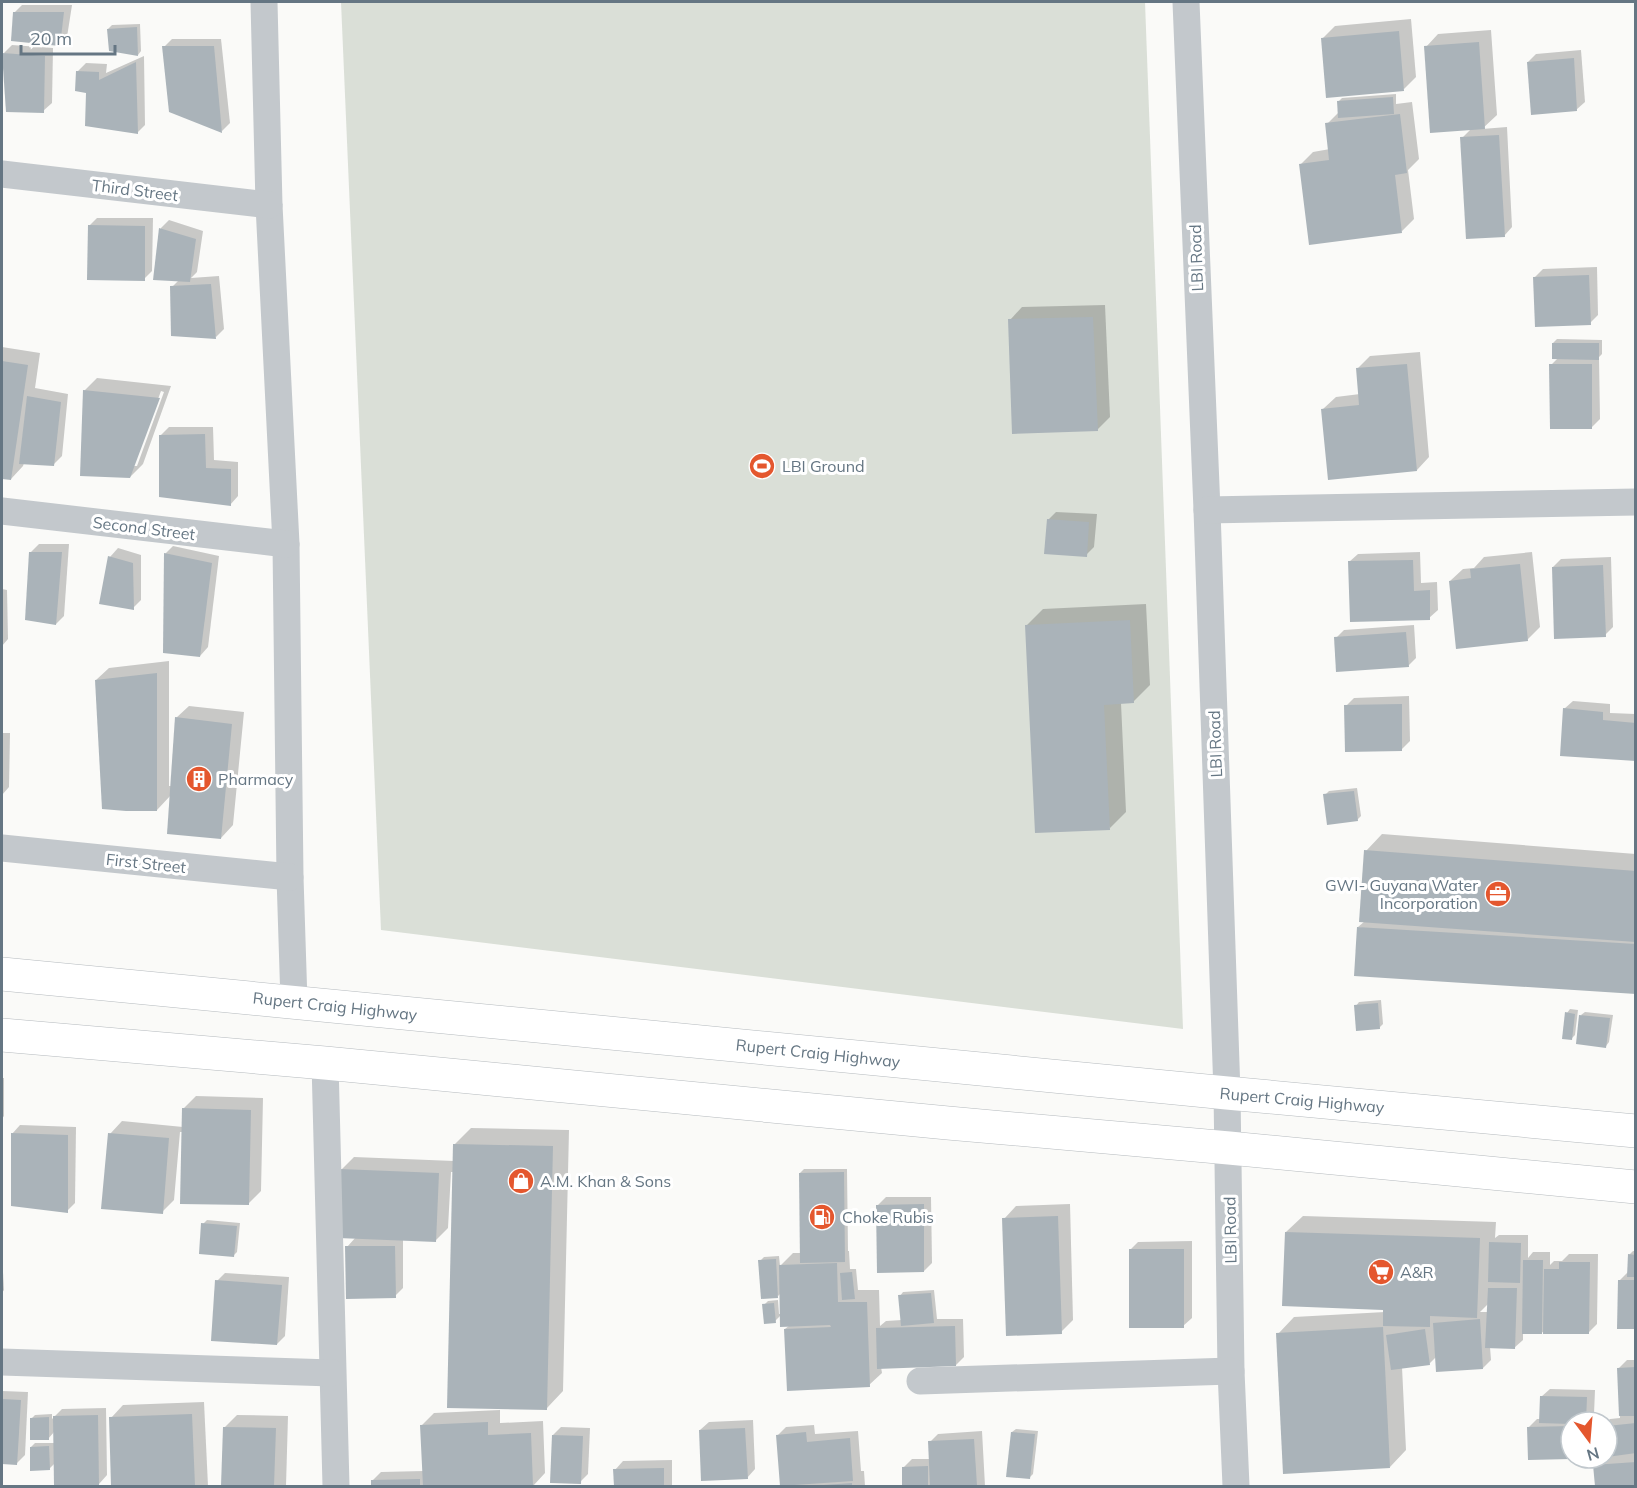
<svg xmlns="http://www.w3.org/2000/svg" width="1637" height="1488" viewBox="0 0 1637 1488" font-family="Mulish,sans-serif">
	<rect width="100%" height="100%" fill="#fafaf8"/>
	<polygon fill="#dadfd7" points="341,2 1145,2 1183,1029 381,930"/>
	<g fill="#0003" fill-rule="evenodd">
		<polygon points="22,5 72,5 67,37 59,45 14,13"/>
		<polygon points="1411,19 1416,77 1404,89 1322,39 1335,26"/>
		<polygon points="140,24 141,51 138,55 108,29 112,25"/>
		<polygon points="1491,30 1497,115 1482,129 1507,127 1512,227 1504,236 1462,138 1472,128 1426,47 1438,34"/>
		<polygon points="172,39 221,39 230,123 222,131 164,47"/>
		<polygon points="12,45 53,48 52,103 43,111 4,53"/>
		<polygon points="1581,50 1585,102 1576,110 1528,62 1536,54"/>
		<polygon points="144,56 145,125 137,133 87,91 77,72 86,63 107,64 106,73"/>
		<polygon points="1396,94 1396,104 1412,102 1419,159 1408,170 1414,219 1402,231 1301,164 1313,152 1330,149 1327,124 1339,112 1338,102 1342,98"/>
		<polygon points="97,218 153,218 152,271 144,279 89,226"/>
		<polygon points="169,220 203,231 197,272 191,278 219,276 224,329 216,337 172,287 179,280 155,279 161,228"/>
		<polygon points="1597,267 1598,315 1590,323 1534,278 1543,269"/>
		<polygon points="1105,305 1110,417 1097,430 1010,320 1022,307"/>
		<polygon points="1557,339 1602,340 1602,354 1599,357 1600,419 1592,427 1551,365 1558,358 1553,343"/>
		<polygon points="2,347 40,353 35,388 68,394 62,456 54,464 24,463 23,466 11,479 2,478"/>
		<polygon points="1420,352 1429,457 1417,470 1323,409 1336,397 1360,394 1357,369 1370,356"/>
		<path d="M97,378L171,386L143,464L130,477L84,391ZM161,391L164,392L137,466H133Z"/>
		<polygon points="169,427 213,427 214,460 238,462 238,496 230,505 161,435"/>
		<polygon points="1056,512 1097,514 1094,547 1086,555 1048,520"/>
		<polygon points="39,544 69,544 64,616 56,624 30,553"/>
		<polygon points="173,546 219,556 208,647 200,656 165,554"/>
		<polygon points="118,548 141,555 141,600 133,608 110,557"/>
		<polygon points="1420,552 1421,583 1437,582 1438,610 1429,618 1349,562 1358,554"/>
		<polygon points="1532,552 1540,627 1527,640 1450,581 1463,569 1474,568 1484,557"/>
		<polygon points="1611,557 1613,627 1605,635 1553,567 1561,559"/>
		<polygon points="2,589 7,590 8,639 2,646"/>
		<polygon points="1146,604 1150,685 1133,702 1121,703 1126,812 1110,828 1026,626 1043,609"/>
		<polygon points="1414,625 1416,658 1408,666 1336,638 1344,630"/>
		<polygon points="169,661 169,786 172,786 176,718 189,706 244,712 233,825 221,838 171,795 157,810 96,680 109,668"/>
		<polygon points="1409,696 1410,741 1402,749 1346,706 1354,698"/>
		<polygon points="1573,701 1610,704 1610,713 1636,714 1636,759 1564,709"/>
		<polygon points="2,733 10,733 9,787 2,795"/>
		<polygon points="1357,788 1361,816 1357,820 1325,795 1329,791"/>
		<polygon points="1382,834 1636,854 1636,992 1358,927 1365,921 1366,851"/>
		<polygon points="1381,1000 1383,1024 1379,1028 1356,1006 1359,1002"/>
		<polygon points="1570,1009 1578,1010 1575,1035 1572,1038 1567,1013"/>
		<polygon points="1585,1012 1613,1015 1609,1042 1606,1046 1581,1015"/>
		<polygon points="2,1078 4,1078 4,1116 2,1119"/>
		<polygon points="196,1096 263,1098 261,1191 248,1204 183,1132 180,1132 174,1200 162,1212 110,1134 122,1121 183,1127 183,1109"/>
		<polygon points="20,1125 76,1127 75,1203 67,1211 12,1134"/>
		<polygon points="471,1128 569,1130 563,1391 547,1408 454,1172 451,1172 448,1228 436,1240 403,1239 403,1288 395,1296 347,1247 356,1237 342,1169 354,1157 454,1161 454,1145"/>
		<polygon points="804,1169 847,1169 848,1251 849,1251 850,1269 856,1269 858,1290 879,1290 880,1326 886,1321 902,1320 900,1296 903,1292 934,1290 937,1319 963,1319 964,1357 956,1365 881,1367 882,1373 869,1385 785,1329 790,1325 781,1315 775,1321 764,1305 768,1301 778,1300 779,1314 781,1314 781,1293 778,1296 760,1261 764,1257 779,1256 780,1266 793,1253 801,1253 800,1173"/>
		<polygon points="886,1197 931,1197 932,1263 924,1271 878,1205"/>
		<polygon points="1070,1204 1073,1320 1061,1332 1004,1219 1016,1206"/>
		<path d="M1303,1216L1496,1222L1495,1238L1499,1235H1528V1258L1533,1252H1550V1265L1554,1261H1562L1569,1254H1598L1597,1324L1588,1333L1523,1332V1340L1514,1348L1490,1347L1491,1360L1483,1368L1436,1357L1429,1364L1402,1367L1406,1450L1390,1467L1278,1334L1294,1317L1385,1312V1308L1286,1232ZM1488,1304V1312H1480Z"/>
		<polygon points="207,1220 240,1223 237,1252 233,1256 203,1224"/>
		<polygon points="1192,1241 1192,1318 1183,1326 1130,1250 1138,1242"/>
		<polygon points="1633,1251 1636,1251 1636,1328 1620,1280 1628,1272 1629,1255"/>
		<polygon points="2,1254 4,1290 2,1293"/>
		<polygon points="225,1273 289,1277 285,1336 277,1344 217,1281"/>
		<polygon points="1627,1360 1636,1360 1636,1452 1634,1452 1636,1455 1636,1486 1596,1486 1595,1466 1603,1458 1607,1458 1607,1422 1610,1419 1620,1418 1619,1368"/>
		<polygon points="1550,1389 1595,1390 1594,1414 1590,1418 1597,1418 1597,1422 1571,1422 1571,1458 1529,1427 1537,1419 1541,1419 1541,1397"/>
		<polygon points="2,1391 28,1392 25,1455 17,1463 2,1463"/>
		<polygon points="204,1402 208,1486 113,1486 111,1418 123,1405"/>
		<polygon points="106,1408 107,1475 99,1484 55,1463 49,1469 31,1447 35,1443 54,1443 54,1432 48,1439 32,1418 35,1415 52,1414 52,1419 62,1409"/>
		<polygon points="500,1410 500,1423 543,1421 545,1473 533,1486 373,1486 373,1480 381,1472 424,1471 422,1425 434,1413"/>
		<polygon points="237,1415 288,1416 286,1486 223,1486 224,1428"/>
		<polygon points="753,1420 755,1469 747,1478 700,1430 709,1422"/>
		<polygon points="814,1425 815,1434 858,1431 861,1471 864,1471 865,1486 782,1486 784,1485 778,1435 786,1427"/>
		<polygon points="561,1427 590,1428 588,1474 580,1482 553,1435"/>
		<polygon points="1016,1429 1038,1431 1033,1474 1029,1478 1012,1432"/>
		<polygon points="982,1431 985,1486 904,1486 904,1467 912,1459 930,1459 930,1442 938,1434"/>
		<polygon points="672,1460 672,1486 615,1486 615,1470 623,1461"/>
	</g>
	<g fill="#aab3b9">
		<polygon points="13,12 64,12 60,46 11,41"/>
		<polygon points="137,27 138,56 109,51 107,29"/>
		<polygon points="1399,31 1404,91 1326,98 1321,38"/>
		<polygon points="1479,42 1485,129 1430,133 1424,46"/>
		<polygon points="162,46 214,46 222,133 169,112"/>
		<polygon points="2,53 45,56 44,113 6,112"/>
		<polygon points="1574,58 1577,111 1531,115 1527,62"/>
		<polygon points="136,62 138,134 85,126 86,93 75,91 76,71 99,72 99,80"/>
		<polygon points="1393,97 1394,114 1338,118 1337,101"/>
		<polygon points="1400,114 1407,173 1395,175 1402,233 1309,245 1299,164 1329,160 1325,123"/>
		<polygon points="1499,135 1505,237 1466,239 1460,137"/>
		<polygon points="88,225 145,226 145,281 87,280"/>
		<polygon points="159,228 196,239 190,282 153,280"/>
		<polygon points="1589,275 1591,325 1535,327 1533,277"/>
		<polygon points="211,284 216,339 171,336 170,286"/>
		<polygon points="1093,317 1098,431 1012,434 1008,319"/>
		<polygon points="1552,343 1599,343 1599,360 1552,359"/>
		<polygon points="2,361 28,365 11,480 2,479"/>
		<polygon points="1407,364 1417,471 1328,480 1321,409 1359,405 1356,368"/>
		<polygon points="1549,364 1592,364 1592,429 1550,429"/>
		<polygon points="83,390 160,398 130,478 80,476"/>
		<polygon points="27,396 61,402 54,466 19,464"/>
		<polygon points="205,434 206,468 231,469 231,506 159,497 159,435"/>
		<polygon points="1047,519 1089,522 1087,557 1044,554"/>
		<polygon points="29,552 62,552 56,625 25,620"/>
		<polygon points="164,553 212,563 200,657 163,653"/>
		<polygon points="108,556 133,563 134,610 99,604"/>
		<polygon points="1413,560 1414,591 1430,590 1430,620 1350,622 1348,561"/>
		<polygon points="1520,564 1528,641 1456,649 1449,581 1471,578 1470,569"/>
		<polygon points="1603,565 1606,637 1554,639 1552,567"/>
		<polygon points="1130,620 1134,703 1104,705 1110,830 1035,833 1025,625"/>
		<polygon points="1406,632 1409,667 1336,672 1334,637"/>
		<polygon points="157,673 157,811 126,811 102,809 95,680"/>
		<polygon points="1402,704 1402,751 1345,752 1344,705"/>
		<polygon points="1563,708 1603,712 1603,720 1636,723 1636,761 1560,756"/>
		<polygon points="175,717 232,724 221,839 167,834"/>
		<polygon points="1354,791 1358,821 1327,825 1323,794"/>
		<polygon points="1364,850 1636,871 1636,942 1359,922"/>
		<polygon points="1357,927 1636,944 1636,994 1354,976"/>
		<polygon points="1378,1003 1380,1029 1356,1031 1354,1005"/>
		<polygon points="1565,1012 1575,1014 1572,1040 1562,1039"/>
		<polygon points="1579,1015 1610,1018 1606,1048 1576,1044"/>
		<polygon points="182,1108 251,1110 249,1205 180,1204"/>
		<polygon points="11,1133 68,1135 68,1213 11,1206"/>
		<polygon points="108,1133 169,1138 163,1214 101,1209"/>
		<polygon points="453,1144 553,1146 547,1410 447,1408"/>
		<polygon points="340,1169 439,1173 436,1242 338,1238"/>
		<polygon points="844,1172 845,1262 800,1263 799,1173"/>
		<polygon points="924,1204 924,1272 877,1273 876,1205"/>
		<polygon points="1058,1216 1062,1334 1006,1336 1002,1218"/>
		<polygon points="201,1223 237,1226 234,1257 199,1254"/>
		<polygon points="1285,1232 1480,1238 1477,1318 1430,1316 1430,1327 1383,1326 1383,1310 1282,1306"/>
		<polygon points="1489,1242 1521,1243 1520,1283 1488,1282"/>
		<polygon points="345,1246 395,1246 396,1298 346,1299"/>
		<rect x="1129" y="1249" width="55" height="79"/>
		<polygon points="1628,1254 1636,1255 1636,1277 1627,1277"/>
		<polygon points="776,1259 778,1298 761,1299 758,1260"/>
		<polygon points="1523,1260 1543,1260 1542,1334 1522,1334"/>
		<polygon points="1559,1262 1590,1262 1589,1334 1543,1334 1544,1269 1559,1269"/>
		<polygon points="837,1263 838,1302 867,1302 870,1387 787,1391 784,1329 831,1327 830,1325 780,1327 779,1265"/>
		<polygon points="852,1272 855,1299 842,1300 840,1273"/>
		<polygon points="215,1280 282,1285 277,1345 211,1341"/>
		<polygon points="1618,1280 1636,1280 1636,1329 1617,1329"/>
		<polygon points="1488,1288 1517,1288 1515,1349 1485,1348"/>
		<polygon points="931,1293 934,1323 901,1326 898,1295"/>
		<polygon points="774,1303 776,1323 764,1324 762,1304"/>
		<polygon points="1480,1319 1483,1369 1436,1372 1433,1323"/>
		<polygon points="955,1326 956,1366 877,1369 876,1328"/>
		<polygon points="1383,1327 1390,1468 1283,1474 1276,1333"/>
		<polygon points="1425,1329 1430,1365 1391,1370 1386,1335"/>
		<polygon points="1636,1367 1636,1416 1619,1416 1617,1368"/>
		<polygon points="1540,1396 1587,1397 1586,1422 1571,1422 1571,1424 1539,1423"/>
		<polygon points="2,1399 21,1400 17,1465 2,1464"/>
		<polygon points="192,1414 195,1486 111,1486 109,1417"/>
		<polygon points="98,1415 99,1485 54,1486 53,1416"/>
		<polygon points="49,1417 49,1440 30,1440 30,1418"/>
		<polygon points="488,1422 488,1435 531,1433 533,1486 423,1486 420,1425"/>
		<polygon points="1636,1423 1636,1453 1607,1457 1607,1426"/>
		<polygon points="1571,1426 1571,1459 1528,1460 1527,1427"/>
		<polygon points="223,1427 276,1428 274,1486 221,1486"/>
		<polygon points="745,1428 748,1479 701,1481 699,1430"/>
		<polygon points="806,1432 807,1442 850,1438 853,1481 780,1486 776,1435"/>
		<polygon points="1011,1432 1035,1434 1030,1479 1006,1477"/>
		<polygon points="552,1435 583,1436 581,1484 550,1483"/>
		<polygon points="974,1439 977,1486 930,1486 928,1441"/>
		<polygon points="49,1446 50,1470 30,1471 30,1447"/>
		<polygon points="1636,1462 1636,1486 1595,1486 1593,1465"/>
		<polygon points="928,1466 928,1486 902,1486 902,1467"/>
		<polygon points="664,1468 664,1486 614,1486 613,1469"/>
		<polygon points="420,1479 420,1486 371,1486 371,1480"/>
		<polygon points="852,1483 852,1486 824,1486 824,1485"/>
	</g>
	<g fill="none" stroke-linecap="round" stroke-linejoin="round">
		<g stroke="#b5babe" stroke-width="34">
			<g id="primary">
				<polyline points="2,974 1227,1093 1636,1131"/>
				<polyline points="2,1035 325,1063 948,1123 1229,1148 1636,1187"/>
			</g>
		</g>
		<g stroke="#c3c8cc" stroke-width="27">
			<polyline points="264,2 269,205 286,544 290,877 294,1002"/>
			<polyline points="1186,2 1207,510 1227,1093 1231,1371 1236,1486"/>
			<polyline points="2,174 269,205"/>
			<polyline points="1207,510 1636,502"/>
			<polyline points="2,511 286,544"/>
			<polyline points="2,848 290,877"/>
			<polyline points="325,1063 336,1486"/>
			<polyline points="2,1362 332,1373"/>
			<polyline points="920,1381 1231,1371"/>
		</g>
		<use href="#primary" stroke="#fff" stroke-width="33"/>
	</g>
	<defs>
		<g id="stadium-disc" transform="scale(1.35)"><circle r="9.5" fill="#e4572e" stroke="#fff"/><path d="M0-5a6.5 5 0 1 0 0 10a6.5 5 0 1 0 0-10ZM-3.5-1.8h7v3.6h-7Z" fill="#fff"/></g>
		<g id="building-disc" transform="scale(1.35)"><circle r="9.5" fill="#e4572e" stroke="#fff"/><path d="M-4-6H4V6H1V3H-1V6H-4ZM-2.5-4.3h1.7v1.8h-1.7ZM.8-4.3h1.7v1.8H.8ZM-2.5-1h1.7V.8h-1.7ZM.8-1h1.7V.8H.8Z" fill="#fff"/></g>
		<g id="office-disc" transform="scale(1.35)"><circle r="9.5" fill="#e4572e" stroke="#fff"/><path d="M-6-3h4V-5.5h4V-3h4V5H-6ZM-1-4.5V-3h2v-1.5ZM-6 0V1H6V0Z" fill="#fff"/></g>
		<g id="shop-disc" transform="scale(1.35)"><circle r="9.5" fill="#e4572e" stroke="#fff"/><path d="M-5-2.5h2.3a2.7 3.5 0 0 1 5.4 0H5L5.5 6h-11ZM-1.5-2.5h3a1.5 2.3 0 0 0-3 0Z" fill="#fff"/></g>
		<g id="fuel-disc" transform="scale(1.35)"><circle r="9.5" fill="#e4572e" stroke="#fff"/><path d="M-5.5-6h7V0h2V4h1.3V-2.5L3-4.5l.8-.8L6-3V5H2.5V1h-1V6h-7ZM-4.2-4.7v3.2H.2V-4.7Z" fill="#fff"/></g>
		<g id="supermarket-disc" transform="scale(1.35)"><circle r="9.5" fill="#e4572e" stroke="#fff"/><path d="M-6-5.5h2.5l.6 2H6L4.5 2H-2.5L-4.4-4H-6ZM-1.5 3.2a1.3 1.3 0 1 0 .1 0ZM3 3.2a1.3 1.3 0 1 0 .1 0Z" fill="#fff"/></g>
	</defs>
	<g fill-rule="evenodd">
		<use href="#stadium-disc" x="762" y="466"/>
		<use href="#building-disc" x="199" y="779"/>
		<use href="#office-disc" x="1498" y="894"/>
		<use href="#shop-disc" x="521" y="1181"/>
		<use href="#fuel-disc" x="822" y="1217"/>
		<use href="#supermarket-disc" x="1381" y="1272"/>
	</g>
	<g text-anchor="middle" stroke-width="6" stroke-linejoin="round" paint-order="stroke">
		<g font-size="16" fill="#657683" stroke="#fff">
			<text transform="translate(135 190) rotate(7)" y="6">Third Street</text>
			<text transform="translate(1196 258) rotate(-92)" y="6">LBI Road</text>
			<text transform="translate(144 528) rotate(7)" y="6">Second Street</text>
			<text transform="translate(1215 744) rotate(-92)" y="6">LBI Road</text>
			<text transform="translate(146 863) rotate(6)" y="6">First Street</text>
			<text transform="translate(335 1006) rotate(6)" y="6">Rupert Craig Highway</text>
			<text transform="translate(818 1053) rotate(6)" y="6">Rupert Craig Highway</text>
			<text transform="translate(1302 1100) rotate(5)" y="6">Rupert Craig Highway</text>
			<text transform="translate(1230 1230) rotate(-91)" y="6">LBI Road</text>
		</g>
		<g font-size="16" fill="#657683" stroke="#fff" text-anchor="start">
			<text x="782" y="472">LBI Ground</text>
			<text x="218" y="785">Pharmacy</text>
			<text x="1478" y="891" text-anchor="end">GWI- Guyana Water<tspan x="1478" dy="18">Incorporation</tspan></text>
			<text x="540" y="1187">A.M. Khan &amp; Sons</text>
			<text x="842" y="1223">Choke Rubis</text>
			<text x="1400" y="1278">A&amp;R</text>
		</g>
	</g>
	<rect width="1637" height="1488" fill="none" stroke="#657683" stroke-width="6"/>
	<g transform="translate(1589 1440) rotate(164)"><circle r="28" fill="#ffffff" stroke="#c1c8cd" stroke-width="1.5"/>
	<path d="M0-4.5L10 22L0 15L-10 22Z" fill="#e4572e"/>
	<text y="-9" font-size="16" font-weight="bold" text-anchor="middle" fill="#657683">N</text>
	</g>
	<path d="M21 45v9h94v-9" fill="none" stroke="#657683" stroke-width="3"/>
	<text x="30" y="45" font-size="18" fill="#657683" stroke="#ffffff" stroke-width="4.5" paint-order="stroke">20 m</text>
</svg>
